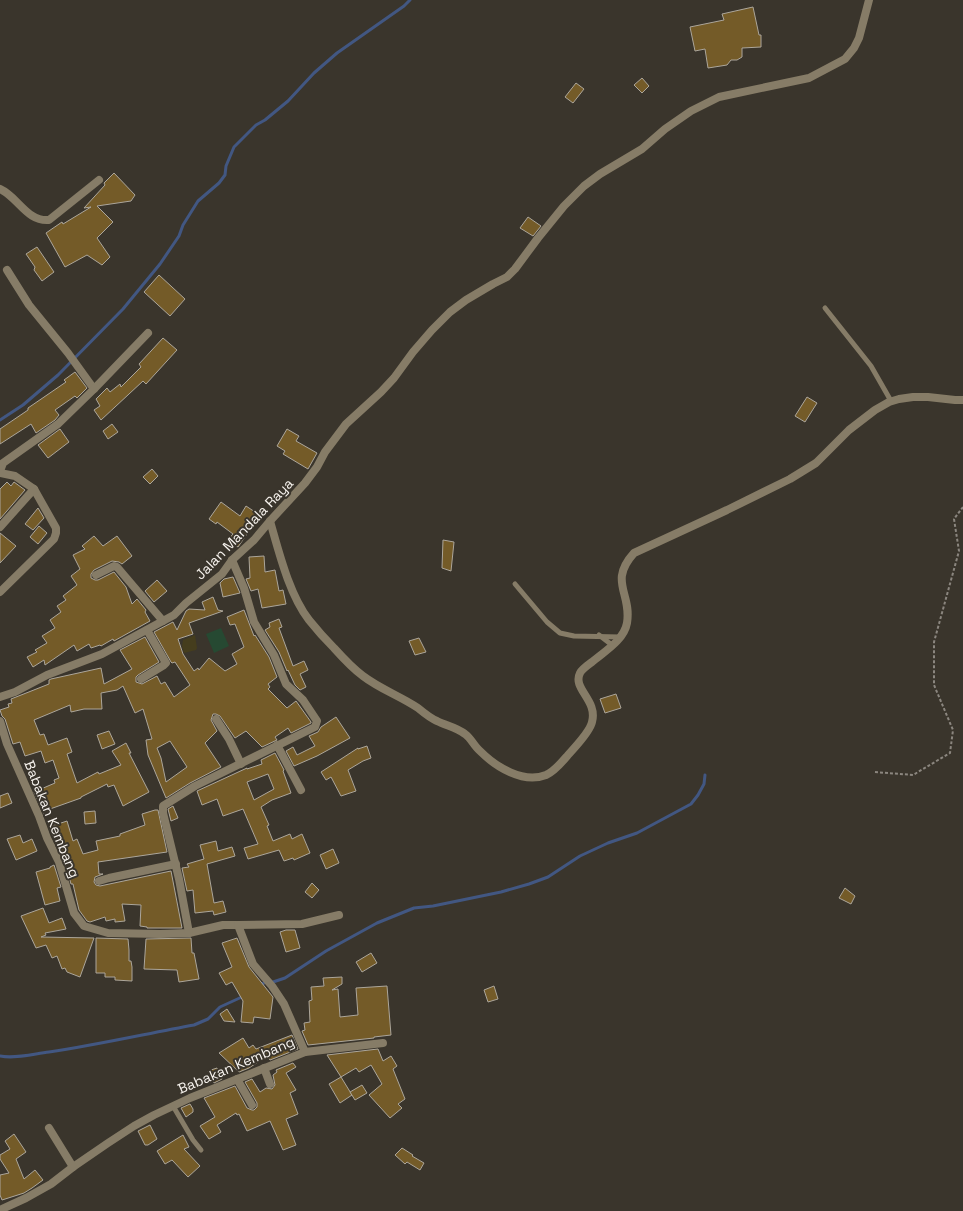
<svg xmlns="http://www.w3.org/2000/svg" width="963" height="1211" viewBox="0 0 963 1211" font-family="'Space Grotesk',sans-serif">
	<rect width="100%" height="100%" fill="#3a352c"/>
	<polygon fill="#264932" points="221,628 229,646 214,653 206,634"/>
	<polygon fill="#453d1d" points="195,635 197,648 196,650 184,653 182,646 183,640"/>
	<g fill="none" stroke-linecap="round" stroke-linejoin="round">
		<g stroke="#425782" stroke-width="3">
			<polyline points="0,420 23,405 58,375 123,309 160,264 179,236 183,225 198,201 219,183 225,175 226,166 234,147 256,125 265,120 288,101 314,73 337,53 404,6 410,0"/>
			<polyline points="260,986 265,982 273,982 285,978 326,951 377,923 414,908 433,906 501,892 529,884 548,877 580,856 608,843 637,833 691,804 698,795 704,784 705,775"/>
			<path d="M0,1056C15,1059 33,1054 49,1052C97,1045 145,1034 194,1025L208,1019L220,1007L244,996"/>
		</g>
	</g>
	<g fill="#745b28" stroke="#aca69b" fill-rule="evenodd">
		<polygon points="753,7 759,35 761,35 761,47 742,48 742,57 737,60 731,60 727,65 708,68 705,49 695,51 690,27 724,20 722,14"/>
		<polygon points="642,78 649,86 642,93 634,85"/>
		<polygon points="576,83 584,89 573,103 565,97"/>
		<polygon points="114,173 135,195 131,201 97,206 113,222 97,238 110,257 102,265 87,255 65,267 46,233 62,222 63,224 91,207 84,208 105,185 104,183"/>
		<polygon points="528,217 541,226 533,236 520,228"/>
		<polygon points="37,247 54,272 42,281 34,270 35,267 26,254"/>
		<polygon points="159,275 185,299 170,316 144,292"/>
		<polygon points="163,338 177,350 146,384 143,381 101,420 94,410 100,406 96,399 107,388 110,392 120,384 121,387 141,367 139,364"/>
		<polygon points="75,372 87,388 77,398 75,396 55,410 59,415 55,420 36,433 31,424 0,444 0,429 28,410 28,408 66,382 64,380"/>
		<polygon points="807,397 817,403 805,422 795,416"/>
		<polygon points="112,424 118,432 108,439 103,431"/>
		<polygon points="60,429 69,442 48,458 38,445"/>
		<polygon points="287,429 299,436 296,441 317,453 308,469 283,454 285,451 277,446"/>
		<polygon points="152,469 158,476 150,484 143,477"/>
		<polygon points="7,482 11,486 14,482 25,490 0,519 0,489"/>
		<polygon points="221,502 240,516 246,506 258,514 250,527 251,528 238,547 228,540 233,534 217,522 216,524 209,519"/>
		<polygon points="38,508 44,518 33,530 25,524"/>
		<polygon points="39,526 47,533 38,544 30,537"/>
		<polygon points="0,533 16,546 0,563"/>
		<polygon points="94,536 103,546 117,536 132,556 122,564 119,562 112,561 94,570 91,574 91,578 95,580 98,580 114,572 126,587 132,604 137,599 146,610 145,612 150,621 114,641 113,639 101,646 100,645 91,648 89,644 77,651 74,645 45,665 44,660 33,667 27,657 37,652 35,650 47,643 42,636 55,628 50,620 61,612 57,606 66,600 63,596 77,585 71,576 80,569 73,555 85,549 82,546"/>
		<polygon points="443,540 454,542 451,571 442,568"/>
		<polygon points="264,556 265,572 275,570 279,591 283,590 286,604 262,608 258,589 251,591 246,579 250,578 249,557"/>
		<polygon points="233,577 240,593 223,597 220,583 224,579"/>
		<polygon points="157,580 167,591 154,602 145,591"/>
		<path d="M213,597L218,610L223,611L189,623L193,634L178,639L183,654L194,671L198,668L199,670L209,658L225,671L237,664L232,654L244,647L235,624L230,625L227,617L244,610L254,636L255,635L269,657L277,677L268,684L270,687L268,689L287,708L296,701L311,722V723L291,733L288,728L275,737L277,740L262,747L246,731L235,738L220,716L216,714H213L211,720L217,731L205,743L221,767L190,783L166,798L148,755L146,740L152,739L143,709L135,713L123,686L117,690L101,693L102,709H84L71,712L70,705L34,720L40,735L44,734L48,745L67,738L72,752L67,754L77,783L98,772L99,774L121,765L112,751L126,743L131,753H129L149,792L123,806L114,785L108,787L107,784L81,797V798L50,809V811L44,814L34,792L55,783L54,780L59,778L53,760L45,763L41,751L25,756L20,742L13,744L5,719L2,716L0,710L9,707L8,704L12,703L11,699L49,684V680L51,679L101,668L104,684L132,669L120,650L145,637L159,662L138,675L136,677V682L142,684L157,676L161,684L165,682L174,697L190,685L175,662L172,663L171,662L154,632L173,622L177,630L186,611L189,609L205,610L202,602ZM170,741L187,767L166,782L161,758L157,748Z"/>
		<polygon points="279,619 282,627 279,628 293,666 304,661 308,670 300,674 306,687 300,690 295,685 288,670 287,671 279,652 265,630 270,627 269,623"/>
		<polygon points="419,638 426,652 415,655 409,641"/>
		<polygon points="616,694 621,708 605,713 600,699"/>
		<polygon points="336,717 350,738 317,756 294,766 286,751 293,747 297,755 315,746 309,736 318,732 321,727"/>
		<polygon points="109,731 115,744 102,749 97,735"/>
		<polygon points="367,746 371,758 363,761 348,770 356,791 341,796 331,777 326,780 321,772 358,748 358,749"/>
		<path d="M275,753L284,770L283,771L291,793L272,800L261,807L269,825L267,826L273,841L290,834L292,839L302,834L310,853L294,860L293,858L284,861L279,850L248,859L244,848L258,844L243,809L223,816L217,799L202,805L197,791L247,768V769L262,764L261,760ZM268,774L274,789L254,800L247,782Z"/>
		<polygon points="8,793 12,803 0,808 0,796"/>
		<polygon points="173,806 178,818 171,821 168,809"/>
		<polygon points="155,810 158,810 167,852 98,862 99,874 103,874 95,877 94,882 96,885 100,886 171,871 182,928 147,928 147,927 140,926 141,905 122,904 125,921 115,922 115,919 106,921 105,917 90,922 87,921 79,910 73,884 71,884 65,862 58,845 57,845 49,827 67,821 73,841 77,839 83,854 98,850 96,841 120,836 120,834 145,825 142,814"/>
		<polygon points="95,811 96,823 85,824 84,812"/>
		<polygon points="20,835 23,843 32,839 37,851 16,860 7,839"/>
		<polygon points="216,841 218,851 232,847 235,856 207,864 214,903 223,901 226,912 214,915 213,911 195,913 193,890 187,891 182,868 189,867 187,864 204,859 200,845"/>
		<polygon points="333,849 339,863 326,869 320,855"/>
		<polygon points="54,865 61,887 57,888 60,901 45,905 36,872 50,868 50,867"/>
		<polygon points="312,883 319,890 312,898 305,892"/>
		<polygon points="845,888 855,896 851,904 839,898"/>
		<polygon points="43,908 49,923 62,918 66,929 45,933 46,935 41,937 94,938 80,977 67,972 65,968 62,969 57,956 52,958 46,945 36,948 21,916"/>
		<polygon points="286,930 295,930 300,948 286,952 280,932"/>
		<polygon points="96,938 128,939 129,950 129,961 131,961 132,967 132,981 115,980 115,977 105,977 105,973 96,973"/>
		<polygon points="191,938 192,953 194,953 199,979 179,982 177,970 144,969 146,939"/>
		<polygon points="237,938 249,967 273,997 270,1019 254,1017 253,1023 241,1022 243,1001 232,982 226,985 219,973 232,967 222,943"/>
		<polygon points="371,953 377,963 362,972 356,962"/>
		<polygon points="342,977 342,984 332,990 338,989 340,1017 358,1015 356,988 387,986 391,1035 374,1037 374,1038 308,1045 302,1031 305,1030 304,1023 310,1022 309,1001 312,1000 311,987 324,986 323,978"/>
		<polygon points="494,986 498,999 488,1002 484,990"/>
		<polygon points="227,1009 235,1022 224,1021 220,1014"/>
		<polygon points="292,1035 298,1049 270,1060 267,1056 249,1068 239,1072 219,1053 243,1038 249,1048 253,1045 256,1049"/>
		<polygon points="378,1049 383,1061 391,1056 397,1066 393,1069 405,1099 398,1104 402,1108 390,1118 369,1095 382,1084 371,1065 359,1072 356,1068 341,1077 327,1055"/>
		<polygon points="293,1063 296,1067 286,1073 296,1090 290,1093 298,1114 286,1119 296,1145 283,1150 270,1121 247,1131 239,1114 237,1115 236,1113 217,1125 221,1132 209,1139 200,1126 215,1117 204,1098 235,1086 247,1108 252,1110 254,1110 257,1107 257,1103 245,1082 252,1079 260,1092 266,1088 272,1089 275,1085 273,1075 277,1072 276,1070"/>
		<polygon points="217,1068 222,1079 214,1083 208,1071"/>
		<polygon points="341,1077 352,1095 340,1103 329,1084"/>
		<polygon points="362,1085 367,1093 355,1100 350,1092"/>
		<polygon points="190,1104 193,1109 193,1112 186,1117 181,1108"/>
		<polygon points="150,1125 157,1139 148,1145 145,1145 138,1131"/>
		<polygon points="14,1134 26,1152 16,1159 24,1179 35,1170 43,1180 32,1188 24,1193 2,1200 0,1195 0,1175 9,1173 0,1159 0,1155 10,1149 5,1141"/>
		<polygon points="183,1135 189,1147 184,1149 200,1166 188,1177 172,1160 165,1164 157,1151"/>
		<polygon points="402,1148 413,1155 412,1156 424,1163 420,1170 407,1162 405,1164 395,1155"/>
	</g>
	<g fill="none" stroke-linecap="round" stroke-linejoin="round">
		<polyline stroke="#8b867f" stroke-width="2" stroke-dasharray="3 2" stroke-linecap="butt" points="875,772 913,775 950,753 953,730 934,685 934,642 959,551 954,519 963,507"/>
		<g stroke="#867c67" stroke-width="5">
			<polyline points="825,308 871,366 891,401"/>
			<polyline points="515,584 547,622 560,633 574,636 620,637"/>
			<polyline points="599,635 612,645"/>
			<polyline points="173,1106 193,1140 201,1150"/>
		</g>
		<g stroke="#867c67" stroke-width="8">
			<path d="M0,189C18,197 27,222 49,220L99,180"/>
			<polyline points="7,270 29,305 68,353 94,389"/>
			<polyline points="0,471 3,463 58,424 94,389 148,333"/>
			<polyline points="0,473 15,476 34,489 56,528 56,533 54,539 0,592"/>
			<path d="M270,521C279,552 289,594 309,620C317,630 325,639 334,648C343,658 352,668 363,676C380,689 400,696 418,708C424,713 430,718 437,721C447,726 456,727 465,734C471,738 474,746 480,751C496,767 523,784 546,775C555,771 562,762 568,755C575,747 590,732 592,722C598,700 572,689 580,673C582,669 588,665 592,662C605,651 624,640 627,623C632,593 608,582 634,553L727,510L790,479L816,463L849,430L875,410L889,402L899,399L913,397H928L955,400H963"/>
			<polyline points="0,527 34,489"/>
			<polyline points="96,575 114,566 117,567 163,621"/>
			<polyline points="141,679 164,665 166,663 147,630"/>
			<polyline points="216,719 229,739 241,764"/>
			<polyline points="0,721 7,744 39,816 47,838 59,862 74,913 84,926 108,933 160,934 189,933 223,925 238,925 253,964 272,986 284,1004 305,1052 190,1098 154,1115 134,1126 108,1143 73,1167 51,1184 26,1198 0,1210"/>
			<polyline points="277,745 301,790"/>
			<polyline points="99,881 109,878 176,864"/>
			<polyline points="238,925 302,924 339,915"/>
			<polyline points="189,933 179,879 163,813 163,806 195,786 315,727 317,721 303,700 286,684 274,655 254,622 244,588 232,560"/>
			<polyline points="305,1052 383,1043"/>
			<polyline points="264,1068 270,1084"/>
			<polyline points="237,1079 252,1105"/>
			<polyline points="49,1128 73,1167"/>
		</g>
		<polyline stroke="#867c67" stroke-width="8" points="0,697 15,692 47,675 102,654 174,615 186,603 222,574 232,560 254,540 270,521 305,483 317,467 325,452 346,424 381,392 394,378 413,352 432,330 450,312 466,300 493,284 507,277 515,269 538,238 564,206 584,186 600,174 642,149 665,129 691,111 719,97 809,78 845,59 854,48 859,38 869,0"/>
	</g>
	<g text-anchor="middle" stroke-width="4" stroke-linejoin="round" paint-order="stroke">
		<g font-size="14" fill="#f8f4ef" stroke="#3a352c">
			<text transform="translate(244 529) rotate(-46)" y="5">Jalan Mandala Raya</text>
			<text transform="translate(52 819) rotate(68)" y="5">Babakan Kembang</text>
			<text transform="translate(236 1065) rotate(-23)" y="5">Babakan Kembang</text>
		</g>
	</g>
</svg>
